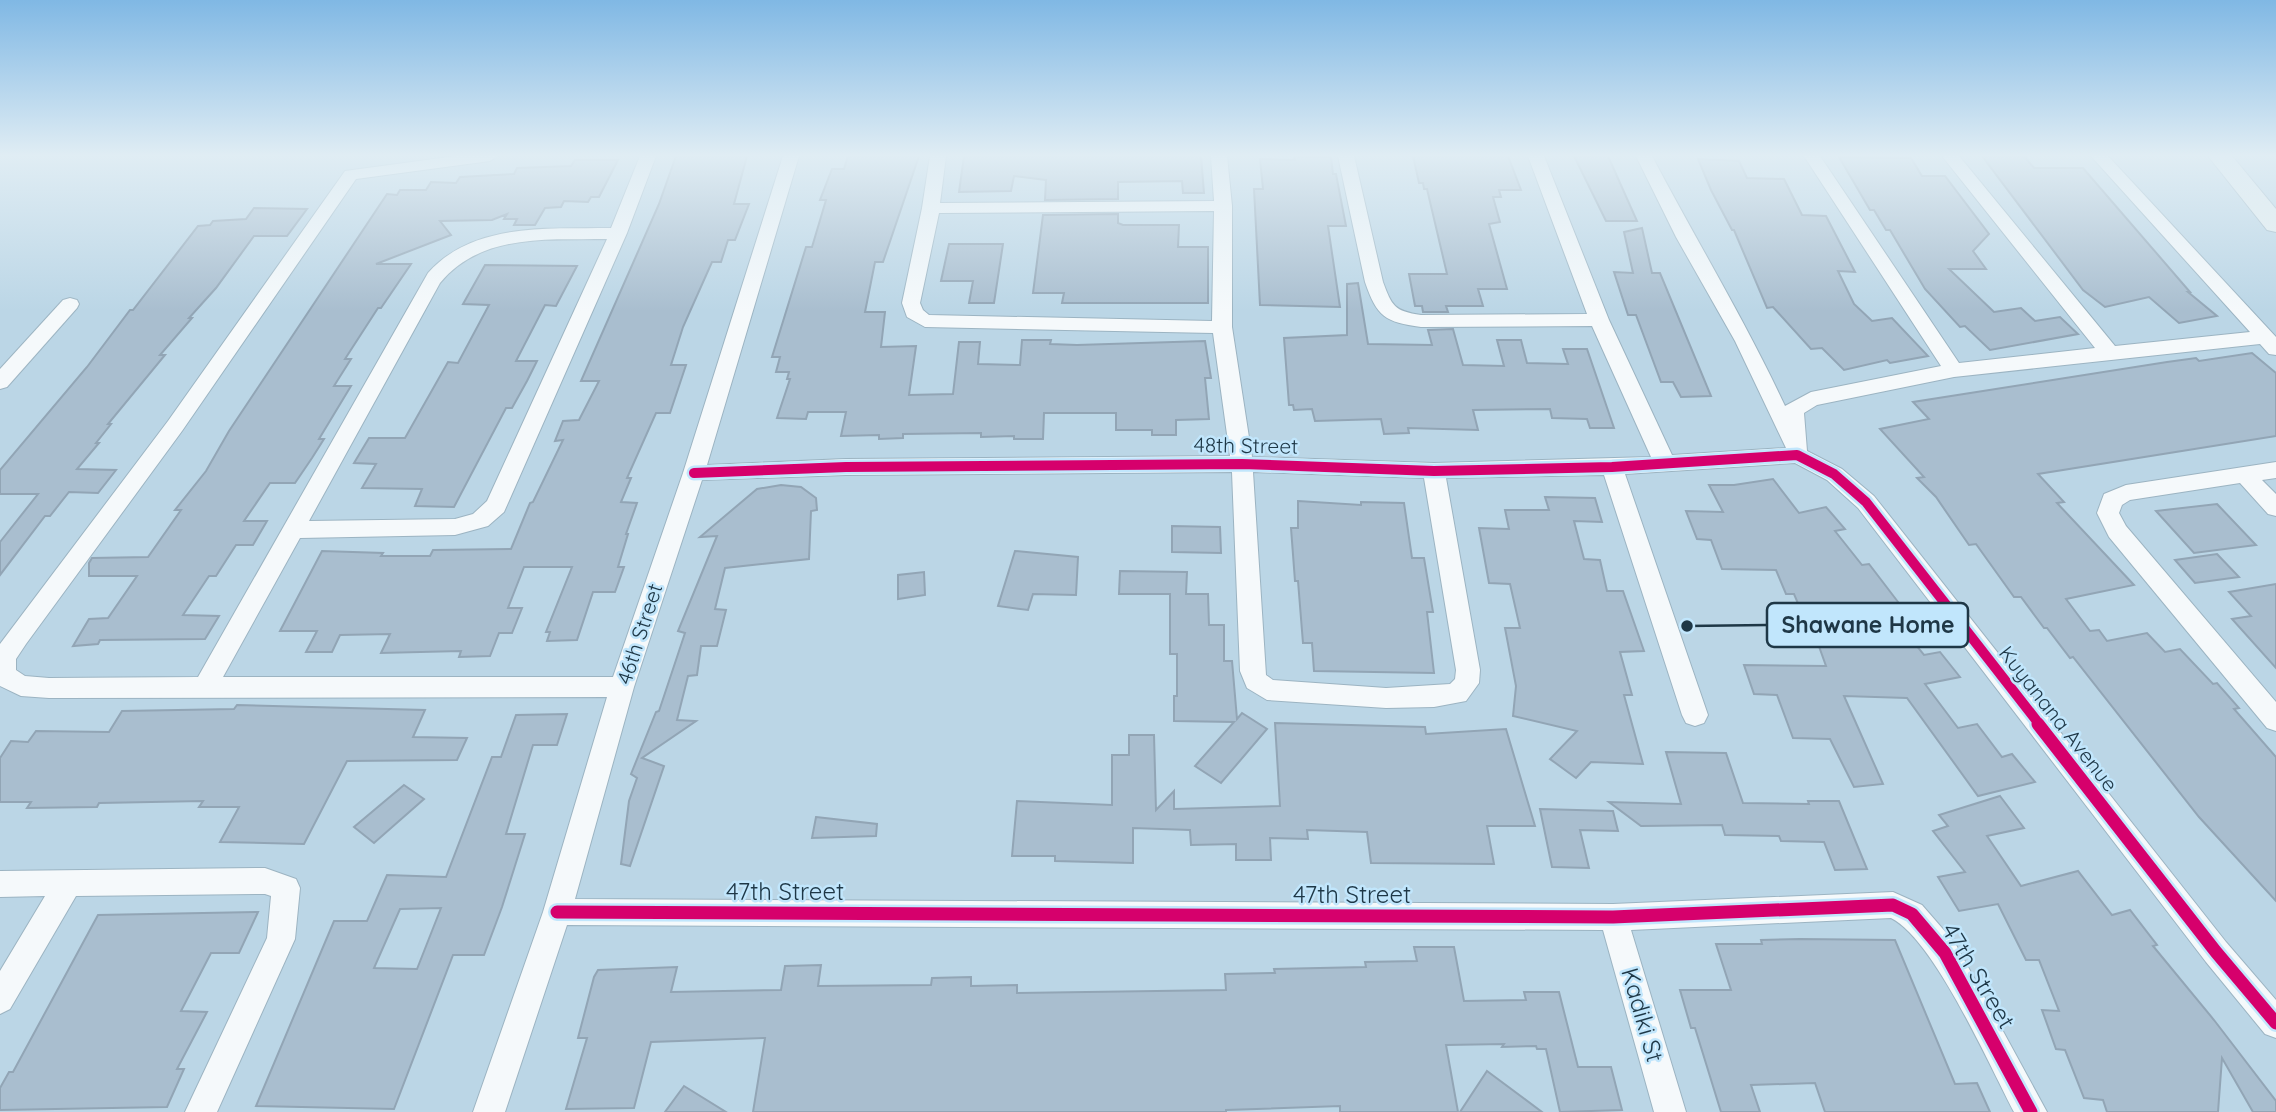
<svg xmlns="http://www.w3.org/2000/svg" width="2276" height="1112" viewBox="0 0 2276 1112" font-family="Quicksand,sans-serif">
	<rect width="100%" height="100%" fill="#bbd6e6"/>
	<g fill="#a9becf" stroke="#92a5b5" stroke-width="2" fill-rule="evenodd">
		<polygon points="676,156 747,156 734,204 749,204 735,240 728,240 721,262 712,262 683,327 671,365 686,365 670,413 656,413 627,478 631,478 621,502 637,503 626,534 628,534 618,567 624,567 615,592 593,592 577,640 547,641 550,632 546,632 572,567 524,567 508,608 522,608 512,633 499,633 490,656 459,657 461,651 381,653 390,634 340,635 332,652 306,652 317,631 280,631 322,551 383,553 381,556 430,556 433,550 511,549 530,503 533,502 563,440 555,441 563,421 579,420 599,381 581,381 659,204"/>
		<polygon points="848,156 919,156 883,262 875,262 865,312 885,312 881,347 916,346 909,395 953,394 959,342 980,342 978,364 1020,365 1022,340 1051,340 1050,344 1077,345 1205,341 1211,378 1205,378 1209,419 1176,420 1176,435 1152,435 1152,430 1116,430 1116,413 1044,413 1043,439 1014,439 1014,436 981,437 981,433 903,434 903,438 879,439 879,435 841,436 846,412 808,412 806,419 777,418 790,379 787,379 789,372 776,372 780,357 772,357 806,247 812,247 826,200 820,200 832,169 844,169"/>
		<polygon points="964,156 1201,156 1204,193 1183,193 1182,181 1118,182 1118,199 1045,200 1046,180 1014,176 1011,191 959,192"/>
		<polygon points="1294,156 1331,157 1333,174 1336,174 1346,226 1328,226 1340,307 1260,305 1254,189 1263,189 1260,159 1295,160"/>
		<polygon points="1413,156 1508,156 1521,190 1499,190 1501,197 1493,197 1500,222 1489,224 1507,289 1478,289 1483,306 1446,306 1448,312 1423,312 1422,306 1415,306 1409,274 1447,274 1427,189 1424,189 1423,183 1419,183"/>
		<polygon points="1574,156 1608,156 1637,221 1606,221"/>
		<polygon points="1982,156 2024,156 2034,168 2083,168 2190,292 2188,292 2217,316 2179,323 2149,297 2105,307 2083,290"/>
		<polygon points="1839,157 1911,158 1922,176 1945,176 1989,234 1973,251 1986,269 1949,269 1994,312 2021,308 2035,321 2060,317 2078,334 1990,350 1965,326 1960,327 1925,289 1890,230 1886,230 1874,210 1870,210"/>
		<polygon points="1698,159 1739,161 1747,178 1784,179 1802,215 1826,216 1855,272 1838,271 1854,304 1872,321 1892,318 1928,356 1890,363 1887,360 1844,370 1822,348 1811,349 1773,307 1767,308 1734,230 1732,230 1711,190"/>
		<polygon points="575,160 618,160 599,197 591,197 588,202 564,201 561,207 545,208 535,225 514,225 517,219 504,219 507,214 492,220 440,221 451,235 376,264 411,264 381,308 378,308 345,359 351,359 334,386 351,386 319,439 324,439 312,458 295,483 270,483 244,521 267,521 253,545 236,545 216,576 209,576 183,615 219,616 205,639 100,640 98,644 73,646 89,619 108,618 137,576 89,576 89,563 92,558 148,557 181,510 175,510 206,471 229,431 387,194 397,195 400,190 426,190 431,182 456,183 460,177 514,174 517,168 571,166"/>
		<polygon points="254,208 307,209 287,236 254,236 216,288 189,318 192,318 160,355 165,355 108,424 111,424 96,443 99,443 77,469 116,470 98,493 69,492 50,516 45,516 0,575 0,542 38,494 0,494 0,470 87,367 130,310 133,310 198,226 210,225 213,221 246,219"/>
		<polygon points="1118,214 1118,223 1123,225 1179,225 1178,247 1208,247 1208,303 1062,303 1064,293 1033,293 1043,215"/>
		<polygon points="1642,228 1652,273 1660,273 1711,396 1681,397 1673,382 1661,382 1636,315 1628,315 1614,272 1633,273 1624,232"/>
		<polygon points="949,244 1003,244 994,303 969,303 973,281 941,281"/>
		<polygon points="485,265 577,266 556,306 545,305 516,361 537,361 527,381 512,408 506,408 454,507 415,506 422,489 362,488 376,464 354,463 369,438 405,438 448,362 458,363 489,305 463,304"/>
		<polygon points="1358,283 1368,344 1432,345 1428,330 1453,329 1463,365 1504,366 1497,340 1521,340 1527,363 1568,364 1563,349 1587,349 1614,428 1590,428 1587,419 1552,418 1550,409 1473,410 1478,430 1408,428 1409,433 1384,434 1381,419 1315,421 1312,409 1294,410 1293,405 1289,405 1284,338 1347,335 1347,284"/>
		<polygon points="2252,353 2276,373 2276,436 2038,474 2064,502 2057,503 2134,585 2066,599 2090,631 2099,630 2107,641 2147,633 2165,652 2180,649 2213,684 2217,683 2239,708 2234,709 2276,757 2276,901 2199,817 2073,657 2070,658 2047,628 2044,628 2021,597 2014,597 1976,544 1969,545 1936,497 1917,478 1924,477 1880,429 1929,419 1913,402 2167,362 2196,358 2199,361"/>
		<polygon points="1773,479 1799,513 1826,507 1845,529 1835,531 1862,565 1869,564 1908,615 1894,618 1924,655 1940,652 1960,677 1925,684 1958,728 1977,724 2002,757 2012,754 2035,782 1978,796 1907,698 1844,696 1883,784 1854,787 1830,739 1793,738 1777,695 1754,694 1744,665 1826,666 1812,627 1808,627 1794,594 1786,594 1776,570 1722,569 1711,540 1697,539 1686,511 1723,512 1709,485 1734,485"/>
		<polygon points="781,485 801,487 816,498 817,510 811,511 809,559 725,568 715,609 726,610 717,646 701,646 697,675 688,676 677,720 696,721 642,758 664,766 630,866 621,864 629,801 637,778 631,774 656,712 659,711 685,633 678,631 717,536 700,537 757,489"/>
		<polygon points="1545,497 1595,498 1602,522 1574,521 1584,559 1600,560 1607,591 1623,591 1644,651 1620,652 1632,695 1624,695 1643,764 1591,762 1576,778 1550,759 1577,731 1513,716 1516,686 1505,628 1520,628 1510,584 1489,583 1479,528 1509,529 1505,510 1549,510"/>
		<polygon points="1298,501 1361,505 1361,502 1404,503 1412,558 1424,558 1433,612 1427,612 1434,673 1314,671 1312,643 1303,643 1298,581 1295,581 1291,528 1298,528"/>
		<polygon points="2217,504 2256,545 2194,553 2156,511"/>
		<polygon points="1172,526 1220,527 1221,553 1172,552"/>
		<polygon points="1015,551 1078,557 1076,595 1033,594 1028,610 998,606"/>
		<polygon points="2217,554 2239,577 2195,583 2175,560"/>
		<polygon points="1120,571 1187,572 1186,594 1208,594 1209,625 1224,625 1224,661 1232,661 1237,719 1242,713 1267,729 1221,783 1195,766 1234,722 1174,721 1174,696 1177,696 1177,654 1170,654 1170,594 1119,594"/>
		<polygon points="924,572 925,595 898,599 898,575"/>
		<polygon points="2276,584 2276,668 2232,619 2251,616 2229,592"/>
		<polygon points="237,705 425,710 413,737 467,738 457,760 347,761 304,844 220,842 239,807 199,807 203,801 99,803 97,807 27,808 31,802 0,802 0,758 11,741 28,742 36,731 109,732 122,711 234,709"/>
		<path d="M567,714L557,745H533L506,834H525L502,907L484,955H453L394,1109L256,1106L334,921H367L387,875L446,877L492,757H501L516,715ZM441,908L417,969L374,968L400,909Z"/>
		<polygon points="1275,723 1425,727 1426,734 1506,729 1535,826 1487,826 1494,864 1371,863 1367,832 1307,830 1308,839 1270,838 1271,860 1236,860 1236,844 1191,845 1190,830 1133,828 1133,863 1055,861 1055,856 1012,856 1017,801 1112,805 1112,755 1129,755 1129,735 1154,735 1156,810 1174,791 1174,809 1280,806"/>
		<polygon points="1666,752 1726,753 1743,803 1809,804 1808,801 1839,801 1867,869 1835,870 1824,842 1781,841 1779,836 1725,835 1722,825 1641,826 1609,802 1681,804"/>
		<polygon points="404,785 424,799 374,843 354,827"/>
		<polygon points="2000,796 2024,828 1987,836 2021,886 2078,871 2112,915 2130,910 2157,945 2153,946 2214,1020 2276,1101 2276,1112 2253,1112 2222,1058 2218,1112 2107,1112 2103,1100 2084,1098 2065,1050 2056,1049 2042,1010 2059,1011 2039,960 2026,960 1998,904 1959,911 1938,877 1965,872 1933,831 1948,826 1939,815"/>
		<polygon points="1540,809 1613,811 1618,831 1580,830 1589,868 1552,867"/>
		<polygon points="816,817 877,824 876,836 812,838"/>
		<polygon points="258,912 239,953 211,953 181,1011 207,1012 177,1069 184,1069 167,1107 0,1110 0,1088 9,1072 13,1072 98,915"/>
		<polygon points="1800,939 1895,940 1955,1084 1977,1083 1990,1112 1825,1112 1815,1083 1751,1085 1760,1112 1721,1112 1695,1028 1691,1028 1680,990 1731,990 1716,944 1762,944 1761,940"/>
		<polygon points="1414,947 1454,947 1464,1001 1526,1000 1524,992 1559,992 1578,1067 1611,1067 1622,1110 1560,1112 1546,1049 1537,1049 1536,1046 1502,1047 1504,1044 1446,1045 1458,1112 1340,1112 1340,1106 1226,1110 1226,1112 753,1112 765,1038 651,1042 634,1108 566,1109 587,1038 578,1038 594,977 598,970 677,967 671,992 781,990 785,966 821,965 818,986 931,985 932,978 971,977 971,986 1017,985 1017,993 1226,990 1225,974 1275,973 1274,969 1366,967 1365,962 1417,961"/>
		<polygon points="1487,1071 1542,1112 1460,1112"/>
		<polygon points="684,1086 726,1112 665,1112"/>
	</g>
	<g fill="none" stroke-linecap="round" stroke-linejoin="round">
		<g stroke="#9cb4c2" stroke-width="2">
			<g id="minor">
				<path d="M456,156H498L490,161L356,179L182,431L26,644L16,659V670L25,676L49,678L198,677L428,273C473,222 550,229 611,228L640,156H656L627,233L504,512L488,526L455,535L300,538L223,677H613L683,473L783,156H799L707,465L846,459L1230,456L1213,333L925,327L907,317L902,303L922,208L930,156H946L940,203L1214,201L1211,156H1227L1232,206V327L1252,457L1434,463L1651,457L1592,326L1421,327C1385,322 1377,317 1365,282L1338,156H1354L1383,282C1392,306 1394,311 1421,315L1587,314L1528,156H1544L1609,320L1672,455L1786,448L1735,341L1676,237L1636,156H1652C1696,240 1745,320 1785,406L1811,392L1941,366L1804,156H1820L1959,363L2095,348L1942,156H1959L2115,346L2250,332L2091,156H2108L2276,337V355L2269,354L2260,344L1954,377L1817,405L1804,413L1807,451L1842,469L1874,496L2226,942L2276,1000V1038L2265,1034L2206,962L1858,508L1827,480L1795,463L1625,474L1708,715L1704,723L1695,726L1686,723L1682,715L1604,475L1446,478L1480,670L1479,683L1466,701L1434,707L1386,708L1267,700L1247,688L1240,671L1232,472L846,475L702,480L634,687L575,899L1613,904L1893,892L1922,905L1955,943L2047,1112H2014C1990,1067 1934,939 1891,918L1631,930L1686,1112H1654L1603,930L567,925L505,1112H473L543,912L607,697L49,698L21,696L0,686V644L168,421L345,171ZM1214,211L1212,321L929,315L923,310L920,303L939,213ZM607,239L487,501L473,514L455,519L309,521L440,283C481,233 548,240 607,239ZM1253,472L1424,478L1456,670L1455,679L1450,684L1386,688L1273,680L1266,675Z"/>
				<polygon points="70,298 77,300 79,304 77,308 7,387 0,389 0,369 63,300"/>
				<polygon points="2276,462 2276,478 2262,480 2276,494 2276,516 2268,514 2240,483 2130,500 2122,505 2119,513 2126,526 2276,702 2276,731 2267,728 2109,537 2097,513 2104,494 2126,485"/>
				<polygon points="265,868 296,879 300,888 295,939 217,1112 185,1112 267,938 271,896 265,894 76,896 10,1009 0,1014 0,971 45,896 0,897 0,871"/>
			</g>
		</g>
		<g stroke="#9cb4c2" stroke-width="2">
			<polygon id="secondary" points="2208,156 2232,156 2276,209 2276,232 2267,230"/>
		</g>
		<use href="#minor" fill="#f5f9fb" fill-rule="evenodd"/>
		<use href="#secondary" fill="#e7f0f1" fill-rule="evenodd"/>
		<g stroke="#c1e6fc" stroke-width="15">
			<polyline id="cycleway-far1" points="694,473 846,467 1242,464 1434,471 1612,467 1797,455 1834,474 1866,502 2040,725"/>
		</g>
		<g stroke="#c1e6fc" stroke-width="18">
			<g id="cycleway">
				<polyline points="2038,724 2216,952 2276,1023"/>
				<polyline points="557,912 1613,917 1893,905 1912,914 1945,953 2031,1112"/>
			</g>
		</g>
		<use href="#cycleway-far1" stroke="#d6006c" stroke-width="10"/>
		<use href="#cycleway" stroke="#d6006c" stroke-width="13"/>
	</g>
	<linearGradient id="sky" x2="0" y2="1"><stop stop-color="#80b8e4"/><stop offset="0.5" stop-color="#e0edf4"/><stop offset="1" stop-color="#e0edf4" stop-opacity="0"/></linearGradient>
	<rect width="2276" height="311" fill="url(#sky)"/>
	<g text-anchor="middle" stroke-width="5" stroke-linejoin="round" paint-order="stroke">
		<g font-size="21" fill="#1e3746" stroke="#c1e6fc">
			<text transform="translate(1246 446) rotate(1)" y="7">48th Street</text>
			<text transform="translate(640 634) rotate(-72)" y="7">46th Street</text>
			<text transform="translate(2058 719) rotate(52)" y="7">Kuyanana Avenue</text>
		</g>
		<g font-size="24" fill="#1e3746" stroke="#c1e6fc">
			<text x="785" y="900">47th Street</text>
			<text x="1352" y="903">47th Street</text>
			<text transform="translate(1978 976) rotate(59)" y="8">47th Street</text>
			<text transform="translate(1642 1015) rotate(74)" y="8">Kadiki St</text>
		</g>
	</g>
	<path fill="none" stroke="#1e3746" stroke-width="2.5" d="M1687 626L1767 625"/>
	<circle fill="#1e3746" stroke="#c1e6fc" stroke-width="2.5" cx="1687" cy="626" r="7"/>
	<rect fill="#c1e6fc" stroke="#1e3746" stroke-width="2.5" x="1767" y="603" width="201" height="44" rx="7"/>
	<g font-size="23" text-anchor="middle" font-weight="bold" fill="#1e3746">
		<text x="1868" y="633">Shawane Home</text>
	</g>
</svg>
